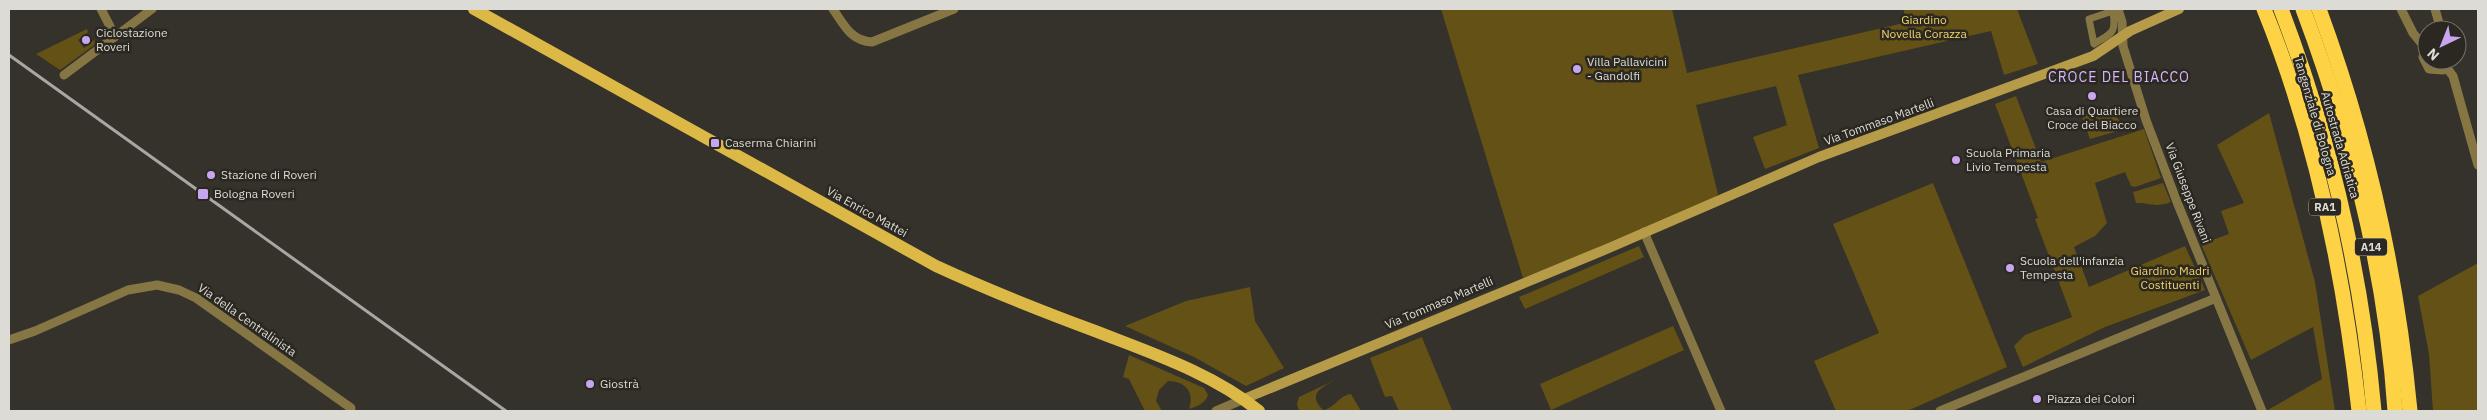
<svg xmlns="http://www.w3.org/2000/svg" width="2487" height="420" viewBox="0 0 2487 420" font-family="'IBM Plex Sans',sans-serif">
	<rect width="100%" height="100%" fill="#34322a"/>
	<g fill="#645115">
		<polygon points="1441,9 1672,9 1687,73 1904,23 1904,9 2017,9 2038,64 2004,75 1991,31 1798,75 1819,148 1765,169 1753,137 1787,125 1776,86 1696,105 1718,194 1706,207 1523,278"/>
		<polygon points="87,29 88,32 78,40 84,48 94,40 97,43 60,70 36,54"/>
		<polygon points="2016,96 2041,162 2144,129 2161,178 2135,187 2131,186 2125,172 2095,183 2107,223 2095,236 2074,247 2089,287 2185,246 2205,290 2105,327 2023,367 2014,346 2025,335 2072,317 2035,219 2038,218 1995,104"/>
		<polygon points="2108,106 2116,111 2120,125 2127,123 2132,127 2090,139 2082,117"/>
		<polygon points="2269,113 2315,282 2335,411 2266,411 2322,379 2313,327 2251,360 2201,244 2229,234 2221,211 2244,203 2217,145"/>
		<polygon points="1933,183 2007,367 1907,411 1836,411 1814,361 1879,333 1833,224"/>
		<path d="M2163,183L2171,202C2153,208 2153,203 2136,203L2133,192Z"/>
		<polygon points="1639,246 1644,257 1525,309 1519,297"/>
		<polygon points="2478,263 2478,411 2433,411 2429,354 2418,296"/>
		<polygon points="1250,287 1255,321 1284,368 1246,386 1194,357 1125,326 1186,301"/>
		<polygon points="1673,326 1684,350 1551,410 1540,384"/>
		<polygon points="1422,337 1423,340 1452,410 1399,411 1392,396 1385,397 1370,358"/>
		<path d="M1129,355L1204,388L1208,395C1205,404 1197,406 1189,409C1195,392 1185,381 1168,381L1159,390L1156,401L1162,411H1145L1129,379L1123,377Z"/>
		<path d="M1335,380C1321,388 1307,394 1323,410C1334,409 1339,395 1351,394L1361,411H1299L1297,404L1299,397Z"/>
	</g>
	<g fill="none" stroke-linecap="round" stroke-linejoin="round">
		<path stroke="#867644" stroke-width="7" d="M2113,11C2116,34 2113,32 2094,44L2089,19Z"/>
		<g stroke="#867644" stroke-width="9">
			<polyline points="101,9 115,36"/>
			<path d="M833,9C844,25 851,41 872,42L954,9"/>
			<polyline points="2118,9 2122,22 2123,46 2146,120 2177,202 2262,411"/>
			<polyline points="2401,9 2413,33 2426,49"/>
			<polyline points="2435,9 2441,30"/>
			<polyline points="2427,48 2423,57 2429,69 2443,70 2450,60"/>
			<polyline points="2446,67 2453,76 2478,165"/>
			<polyline points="64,75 152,9"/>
			<polyline points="1644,232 1721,411"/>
			<polyline points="9,340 35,331 128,290 157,285 179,290 196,298 351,408"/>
			<polyline points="1216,411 1244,399"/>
			<polyline points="1940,411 2216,298"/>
		</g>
		<polyline stroke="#b69b48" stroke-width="10" points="1244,399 1609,248 1819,157 2093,56 2130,31 2179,9"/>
		<path stroke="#dcb847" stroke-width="12" d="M474,9L936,266C988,290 1041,311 1095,331C1151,353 1212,373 1259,411"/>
		<g stroke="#fdd244" stroke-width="15">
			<path d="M2264,9C2316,137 2344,274 2359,411"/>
			<path d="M2281,9C2330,138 2362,274 2374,411"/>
			<path d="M2303,9C2351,137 2386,275 2395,411"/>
			<path d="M2319,9C2367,139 2397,273 2410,411"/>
		</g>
		<polyline stroke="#a9a7a1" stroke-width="3" points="9,55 506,411"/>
	</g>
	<g fill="#c7a6ef" stroke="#2a2820" stroke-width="2">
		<circle cx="86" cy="40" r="5"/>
		<circle cx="1577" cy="69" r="5"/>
		<circle cx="2092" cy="96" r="5"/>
		<rect x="710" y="138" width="10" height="10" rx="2.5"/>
		<circle cx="1956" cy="160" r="5"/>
		<circle cx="211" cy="175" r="5"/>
		<rect x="197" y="188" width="12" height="12" rx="2.5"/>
		<circle cx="2010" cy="268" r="5"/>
		<circle cx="590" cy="384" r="5"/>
		<circle cx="2037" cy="399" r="5"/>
	</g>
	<g text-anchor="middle" stroke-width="5" stroke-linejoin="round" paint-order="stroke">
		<g fill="#2a2820" stroke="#a7a59f" stroke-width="1">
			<rect x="2309" y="198.5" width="32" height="17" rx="4"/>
			<rect x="2355" y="238.5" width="32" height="17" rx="4"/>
		</g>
		<g font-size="11" font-weight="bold" fill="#dddbd6">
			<text x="2325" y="211">RA1</text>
			<text x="2371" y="251">A14</text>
		</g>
		<g font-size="12" fill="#f4d36b" stroke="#2a2820">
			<text x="1924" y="24">Giardino<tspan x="1924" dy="14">Novella Corazza</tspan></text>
			<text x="2170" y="275">Giardino Madri<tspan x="2170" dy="14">Costituenti</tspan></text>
		</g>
		<g font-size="12" fill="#dddbd6" stroke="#2a2820" text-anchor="start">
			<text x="96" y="37">Ciclostazione<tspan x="96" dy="14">Roveri</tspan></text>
			<text x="1587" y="66">Villa Pallavicini<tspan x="1587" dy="14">- Gandolfi</tspan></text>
			<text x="2092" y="115" text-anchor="middle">Casa di Quartiere<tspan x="2092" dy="14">Croce del Biacco</tspan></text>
			<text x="725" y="147">Caserma Chiarini</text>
			<text x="1966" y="157">Scuola Primaria<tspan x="1966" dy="14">Livio Tempesta</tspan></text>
			<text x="221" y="179">Stazione di Roveri</text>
			<text x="214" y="198">Bologna Roveri</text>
			<text x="2020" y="265">Scuola dell'infanzia<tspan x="2020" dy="14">Tempesta</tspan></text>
			<text x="600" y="388">Giostrà</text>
			<text x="2047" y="403">Piazza dei Colori</text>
		</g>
		<g font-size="12" fill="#dddbd6" stroke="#2a2820">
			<text transform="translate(2315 116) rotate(74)" y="4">Tangenziale di Bologna</text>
			<text transform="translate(1879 122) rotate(-20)" y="4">Via Tommaso Martelli</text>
			<text transform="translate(2340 145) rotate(74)" y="4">Autostrada Adriatica</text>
			<text transform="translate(2188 193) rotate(69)" y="4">Via Giuseppe Rivani</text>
			<text transform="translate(867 212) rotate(29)" y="4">Via Enrico Mattei</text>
			<text transform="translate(1439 303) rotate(-23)" y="4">Via Tommaso Martelli</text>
			<text transform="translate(247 320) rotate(35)" y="4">Via della Centralinista</text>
		</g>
		<g font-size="14" letter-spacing="1" fill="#d5b6fb" stroke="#2a2820">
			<text x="2119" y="82">CROCE DEL BIACCO</text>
		</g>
	</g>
	<rect width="2487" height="420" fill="none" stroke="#dddbd6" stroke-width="20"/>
	<g transform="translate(2442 45) rotate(223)"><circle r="24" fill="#2a2820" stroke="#727069"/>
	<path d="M0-4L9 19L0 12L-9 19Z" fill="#c7a6ef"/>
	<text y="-8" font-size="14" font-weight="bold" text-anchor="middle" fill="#dddbd6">N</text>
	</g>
</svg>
